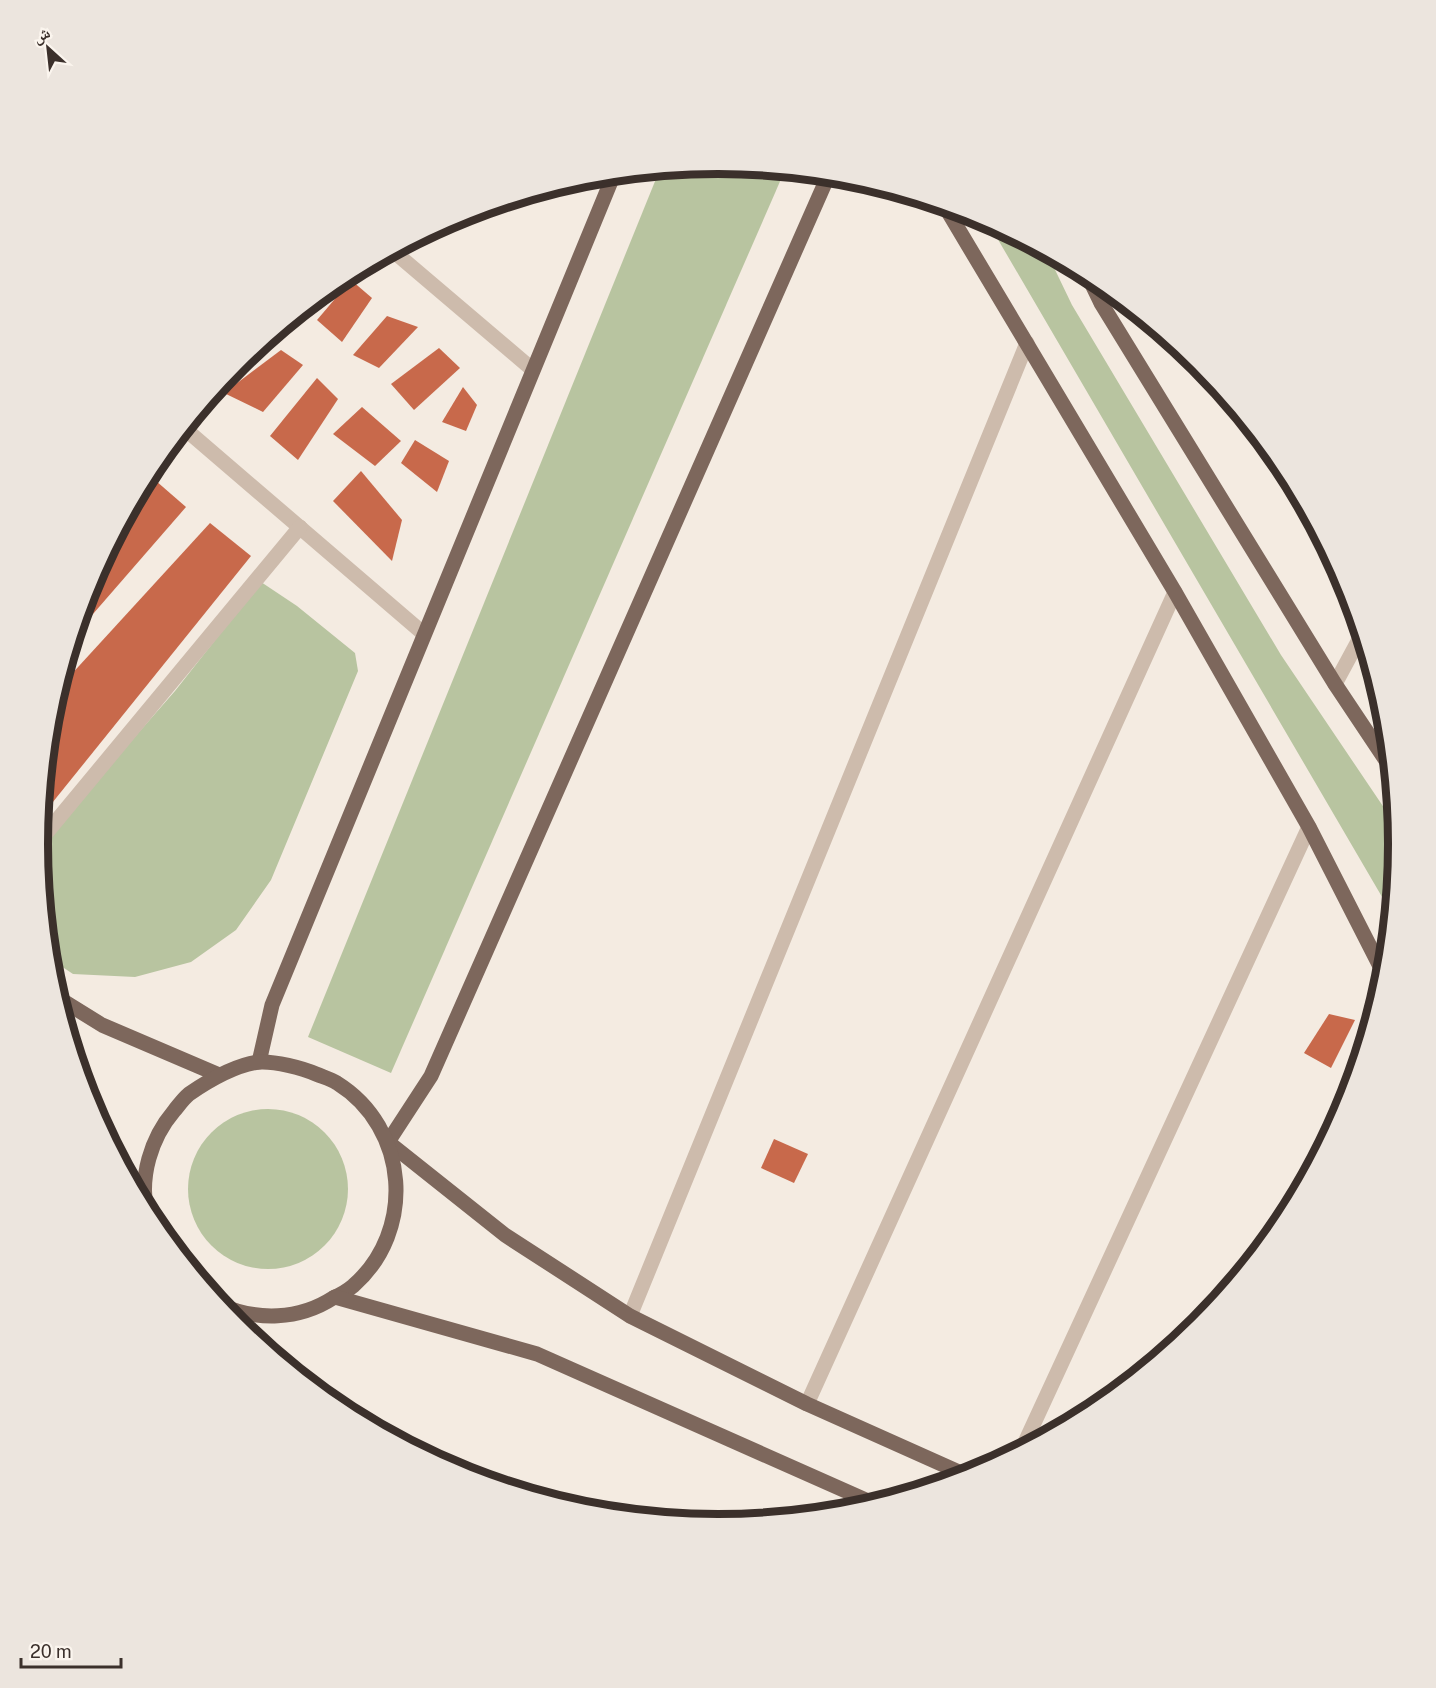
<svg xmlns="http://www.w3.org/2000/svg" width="1436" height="1688" viewBox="0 0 1436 1688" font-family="'Public Sans','Noto Naskh Arabic',sans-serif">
	<rect width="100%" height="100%" fill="#f4ebe1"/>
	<g fill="#b8c4a0">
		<polygon points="718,164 785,170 391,1073 308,1037 660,169"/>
		<polygon points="986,219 1046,251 1072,305 1281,655 1397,827 1398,844 1392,914"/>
		<polygon points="261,582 297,606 355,653 358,671 271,880 236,930 191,962 135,977 73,974 49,958 38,853 111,764 175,691"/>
		<circle cx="268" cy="1189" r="80"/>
	</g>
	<g fill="#c8694b">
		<polygon points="351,280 372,298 342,342 317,320"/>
		<polygon points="387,316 418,327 379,368 353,355"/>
		<polygon points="439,348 460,368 414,410 391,384"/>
		<polygon points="281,350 303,365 263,412 224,393"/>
		<polygon points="317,378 338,399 298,460 270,436"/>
		<polygon points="463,387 477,405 466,431 442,422"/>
		<polygon points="362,407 401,441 375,466 333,434"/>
		<polygon points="415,440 449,461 437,492 401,463"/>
		<polygon points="361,471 402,520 392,561 333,501"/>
		<polygon points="148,474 186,507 73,637 89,583"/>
		<polygon points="210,523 251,556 40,818 51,711 57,690"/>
		<polygon points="1329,1014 1355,1020 1331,1068 1304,1053"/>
		<polygon points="774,1139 808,1154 794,1183 761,1168"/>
	</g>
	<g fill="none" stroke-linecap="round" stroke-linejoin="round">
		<g stroke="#cdbbac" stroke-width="15">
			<polyline points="392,250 533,370"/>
			<polyline points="1101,303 1115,294"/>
			<polyline points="184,428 424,634"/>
			<polyline points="1335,684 1362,634"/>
			<polyline points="38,843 300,527"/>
			<polyline points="630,1316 1027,343"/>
			<polyline points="807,1404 1175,592"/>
			<polyline points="1022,1449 1309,827"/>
		</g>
		<g stroke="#7d675c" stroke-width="15">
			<polyline points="829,174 431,1076 388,1142 505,1235 630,1316 807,1404 968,1476"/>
			<polyline points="944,205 1175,592 1309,827 1385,976"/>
			<polyline points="1087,274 1101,303 1335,684 1391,768"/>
			<polyline points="57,997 102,1025 219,1075"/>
			<polyline points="259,1062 272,1005 614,174"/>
			<path d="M147,1213C139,1177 151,1138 174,1111C179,1105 183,1099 189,1094C208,1081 235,1065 259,1062C275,1061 302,1068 316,1074C323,1077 331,1079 337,1083C409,1128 416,1231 353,1286C347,1291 340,1295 333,1298C299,1320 257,1321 221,1305"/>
			<polyline points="335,1297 537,1354 875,1504"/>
		</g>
	</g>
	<path d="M0 0H1436V1688H0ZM48 844a670 670 0 1 1 1340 0a670 670 0 1 1-1340 0Z" fill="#ece5de" fill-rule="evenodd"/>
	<path fill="none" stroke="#3b302b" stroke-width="8" d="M48 844a670 670 0 1 1 1340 0a670 670 0 1 1-1340 0Z"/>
	<g transform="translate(48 48) rotate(333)" stroke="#fbf5ee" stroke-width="4.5" paint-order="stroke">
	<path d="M0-4.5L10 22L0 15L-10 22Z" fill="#3b302b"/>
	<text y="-9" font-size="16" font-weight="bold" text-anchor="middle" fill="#3b302b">ش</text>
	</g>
	<path d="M21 1658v9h100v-9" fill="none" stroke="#3b302b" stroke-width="3"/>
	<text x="30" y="1658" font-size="18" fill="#3b302b" stroke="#fbf5ee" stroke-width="4.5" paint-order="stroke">20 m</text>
</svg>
